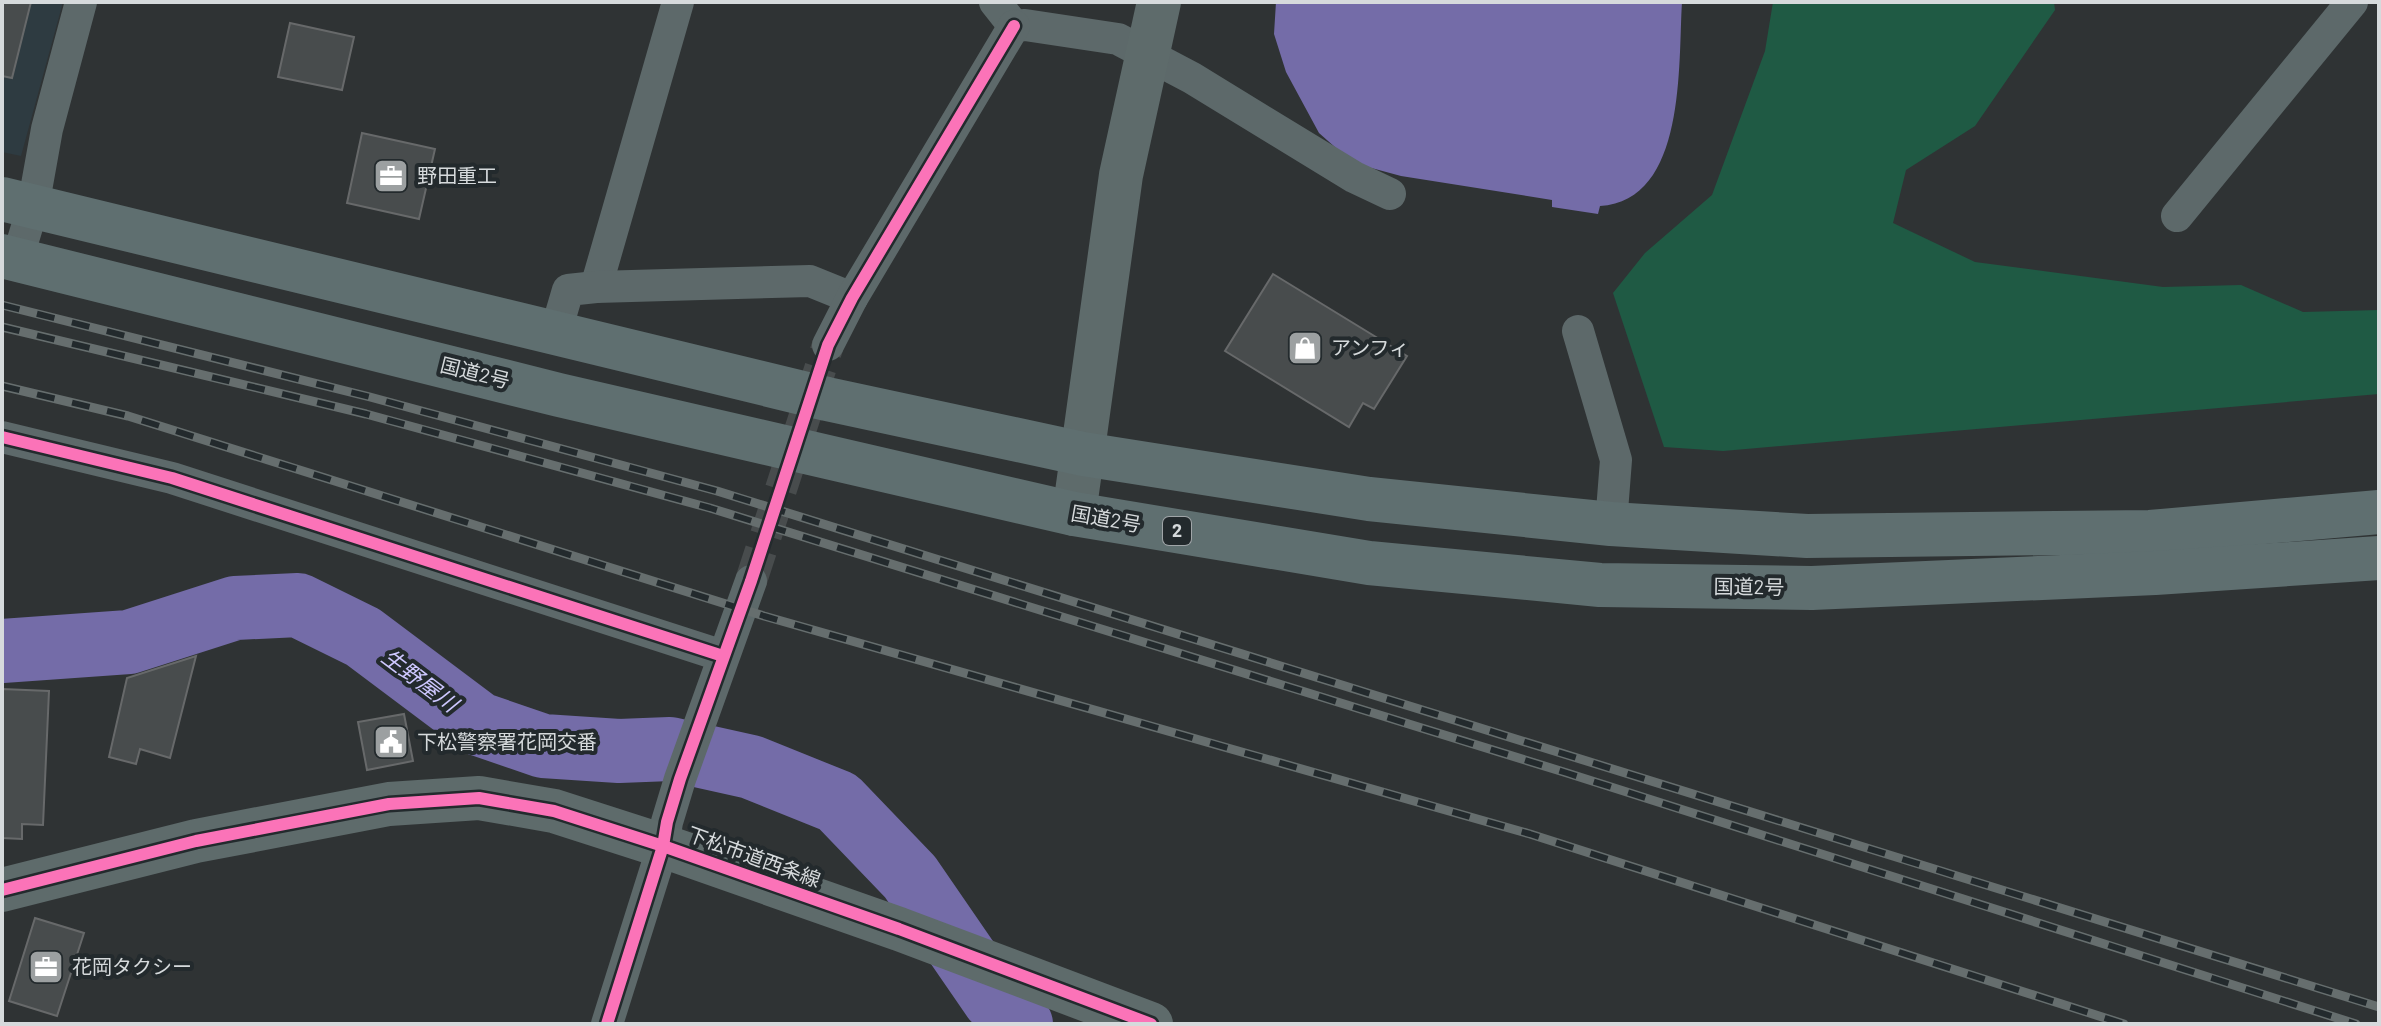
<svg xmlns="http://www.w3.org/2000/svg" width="2381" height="1026" viewBox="0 0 2381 1026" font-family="Barlow,'Noto Sans JP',sans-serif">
	<rect width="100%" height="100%" fill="#2f3334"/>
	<polygon fill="#2e3b41" points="2,2 63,2 21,156 2,152"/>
	<polygon fill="#1f5a44" points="1773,2 2054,2 2055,10 1975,126 1906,170 1893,223 1975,262 2163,287 2241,285 2303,312 2379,310 2379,394 1723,451 1664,447 1613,293 1645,253 1712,195 1765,51"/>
	<path fill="#746ca8" d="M1276,2H1682C1678,63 1687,201 1600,206L1598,214L1552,207V200L1401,176L1353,163L1319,133L1286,72L1274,34Z"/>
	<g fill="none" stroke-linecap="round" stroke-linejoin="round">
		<polyline stroke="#746ca8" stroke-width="64" points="2,651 129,642 235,608 298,605 363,637 479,724 543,746 619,751 670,749 751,767 838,802 910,877 994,999 1021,1024"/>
	</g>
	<g fill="#484c4d" stroke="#67696a" stroke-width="2">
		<polygon points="2,2 31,2 12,78 2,76"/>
		<polygon points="290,23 354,37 342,90 278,77"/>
		<polygon points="362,133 435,149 419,219 347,203"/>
		<polygon points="1273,274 1407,356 1374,409 1363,403 1349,427 1225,351"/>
		<polygon points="196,656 170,758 140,749 136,764 109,757 127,678"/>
		<polygon points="2,689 49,691 43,825 22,824 22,839 2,838"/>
		<polygon points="404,714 413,761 367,770 358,722"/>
		<polygon points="35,918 84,933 57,1016 9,1001"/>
	</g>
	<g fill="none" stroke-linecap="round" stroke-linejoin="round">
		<polyline stroke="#484c4d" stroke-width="32" stroke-dasharray="32 16" stroke-linecap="butt" points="751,581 828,345"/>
		<g stroke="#5d696a" stroke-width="32">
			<polyline points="995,2 1014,26"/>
			<polyline points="1014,26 1025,25 1118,39 1192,78 1354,177 1390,194"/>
			<polyline points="2177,216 2352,2"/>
			<polyline points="17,260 33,207 47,129 81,2"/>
			<polyline points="596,287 678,2"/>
			<polyline points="556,331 568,290 596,287 810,281 852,298"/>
			<polyline points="1578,331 1616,460 1611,524"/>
			<polyline points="828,345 852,298 1014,26"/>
			<polyline points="2,437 172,478 723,656"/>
			<polyline points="607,1024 663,846 667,822 680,779 751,581"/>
		</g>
		<g stroke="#5e6b6b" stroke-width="44">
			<polyline points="1074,514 1121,175 1159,2"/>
			<polyline points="2,890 196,841 389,804 479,798 554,811 663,846 899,929 1151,1024"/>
		</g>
		<g stroke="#5f6f70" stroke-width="44">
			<polyline points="2,199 827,399 1083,454 1369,499 1611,524 1807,536 2150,532 2379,512"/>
			<polyline points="2,256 559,395 1074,514 1369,563 1600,585 1812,588 2155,573 2379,558"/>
		</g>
		<g stroke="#666e6e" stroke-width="9">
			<g id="rail">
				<polyline points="2,305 370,397 717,491 2379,1007"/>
				<polyline points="2,327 366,414 710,508 1567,773 2356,1024"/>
				<polyline points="2,386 128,416 764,616 1530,834 2124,1024"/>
			</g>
		</g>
		<use href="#rail" stroke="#232a2d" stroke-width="6" stroke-dasharray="18" stroke-linecap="butt"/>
		<g stroke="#232a2d" stroke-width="17">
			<g id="cycleway">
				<polyline points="2,437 172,478 723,656"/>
				<polyline points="2,890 196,841 389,804 479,798 554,811 663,846 899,929 1151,1024"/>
				<polyline points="607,1024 663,846 667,822 680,779 751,581 828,345 852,298 1014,26"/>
			</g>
		</g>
		<use href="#cycleway" stroke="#fb73b8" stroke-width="12"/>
	</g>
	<defs>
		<g id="office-square" transform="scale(1.8)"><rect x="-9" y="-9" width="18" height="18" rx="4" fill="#9ca0a1" stroke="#232a2d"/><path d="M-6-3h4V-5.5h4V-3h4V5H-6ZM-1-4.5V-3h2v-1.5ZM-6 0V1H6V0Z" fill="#fff"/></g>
		<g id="shop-square" transform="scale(1.8)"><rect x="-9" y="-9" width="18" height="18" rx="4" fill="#9ca0a1" stroke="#232a2d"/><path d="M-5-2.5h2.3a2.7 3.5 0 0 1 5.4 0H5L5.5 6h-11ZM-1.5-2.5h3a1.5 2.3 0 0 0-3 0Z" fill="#fff"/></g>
		<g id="civic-square" transform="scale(1.8)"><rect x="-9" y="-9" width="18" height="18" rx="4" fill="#9ca0a1" stroke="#232a2d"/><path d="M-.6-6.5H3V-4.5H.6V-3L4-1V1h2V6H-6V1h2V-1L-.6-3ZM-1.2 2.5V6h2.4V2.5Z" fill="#fff"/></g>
	</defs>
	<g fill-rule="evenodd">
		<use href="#office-square" x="391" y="176"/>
		<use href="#shop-square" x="1305" y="348"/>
		<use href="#civic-square" x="391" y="742"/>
		<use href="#office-square" x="46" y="967"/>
	</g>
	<g text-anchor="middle" stroke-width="8" stroke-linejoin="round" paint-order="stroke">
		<rect fill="#232a2d" stroke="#a0a5a8" stroke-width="2" x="1163" y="517" width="28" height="28" rx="6"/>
		<g font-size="18" font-weight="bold" fill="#d6dadc">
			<text x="1177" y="537">2</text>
		</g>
		<g font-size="20" fill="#d6dadc" stroke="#232a2d" text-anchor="start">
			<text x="417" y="183">野田重工</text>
			<text x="1331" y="355">アンフィ</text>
			<text x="417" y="749">下松警察署花岡交番</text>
			<text x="72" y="974">花岡タクシー</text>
		</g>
		<g font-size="20" fill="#d6dadc" stroke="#232a2d">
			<text transform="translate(475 373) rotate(14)" y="7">国道2号</text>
			<text transform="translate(1106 519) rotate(10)" y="7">国道2号</text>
			<text transform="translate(1749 587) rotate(1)" y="7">国道2号</text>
			<text transform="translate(754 857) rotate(20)" y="7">下松市道西条線</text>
		</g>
		<g font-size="22" font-style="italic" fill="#cec8ff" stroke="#232a2d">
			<text transform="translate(420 680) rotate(37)" y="8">生野屋川</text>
		</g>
	</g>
	<rect width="2381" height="1026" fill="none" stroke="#d6dadc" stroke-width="8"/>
</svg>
